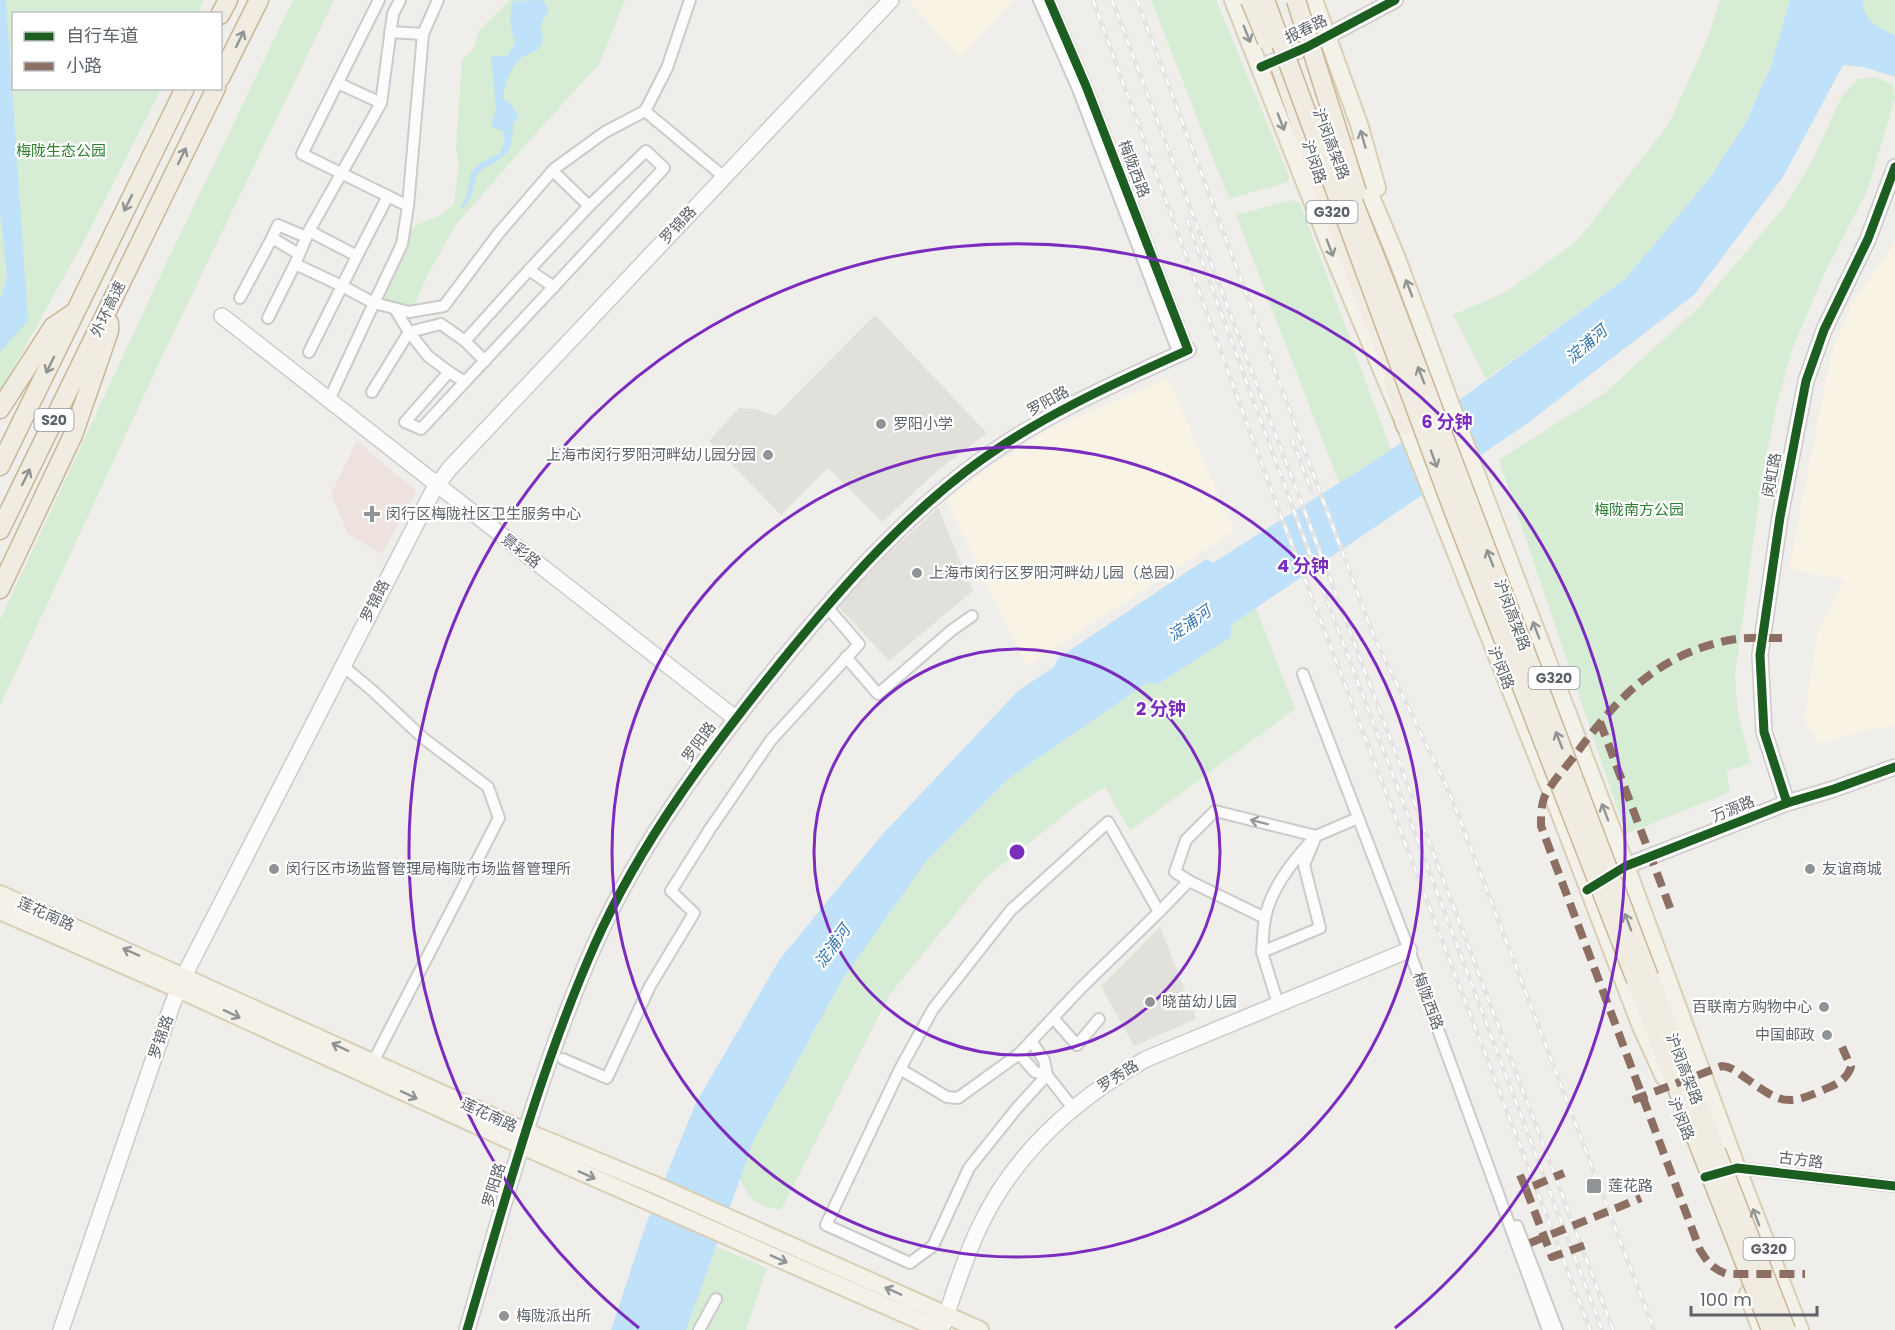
<svg xmlns="http://www.w3.org/2000/svg" width="1895" height="1330" viewBox="0 0 1895 1330" font-family="Poppins,'Noto Sans SC',sans-serif">
	<rect width="100%" height="100%" fill="#efeeea"/>
	<g fill="#f8f3e4">
		<polygon points="914,0 1014,0 959,57 911,3"/>
		<polygon points="1895,243 1895,726 1865,730 1820,744 1804,720 1818,629 1845,580 1789,569 1831,355 1851,305"/>
		<polygon points="1168,378 1234,531 1027,666 946,500 982,472 1048,430"/>
	</g>
	<g fill="#e2e0da">
		<polygon points="875,315 987,433 937,471 882,522 828,468 781,515 709,441 739,408 756,409 775,416"/>
		<polygon points="938,508 973,591 889,661 838,606 887,555"/>
		<polygon points="1160,927 1196,1019 1134,1046 1101,986"/>
	</g>
	<polygon fill="#eee2df" points="357,441 416,491 382,554 348,534 331,494"/>
	<g fill="#d7ecd4">
		<polygon points="0,0 204,0 197,13 14,14 14,88 161,89 84,241 0,392"/>
		<polygon points="293,0 334,0 159,363 0,706 0,620 162,272"/>
		<polygon points="510,0 625,0 600,63 528,142 455,226 425,280 415,306 406,307 380,300 414,226 440,216 454,204 459,163 456,149 462,60 473,50 480,29"/>
		<polygon points="1151,0 1216,0 1289,176 1288,182 1229,199"/>
		<polygon points="1720,0 1790,0 1771,66 1746,122 1710,178 1625,279 1486,379 1453,315 1506,292 1576,242 1669,124 1708,37"/>
		<polygon points="1849,0 1895,0 1895,35 1877,27"/>
		<polygon points="1874,77 1893,84 1895,99 1868,189 1824,274 1791,353 1776,408 1763,472 1735,674 1738,715 1751,763 1726,771 1730,792 1626,834 1499,460 1606,392 1698,308 1786,205 1813,159 1842,96 1858,79"/>
		<polygon points="1292,200 1300,203 1391,450 1339,483 1236,215"/>
		<path d="M1256,608L1295,709L1130,831L1105,787L1081,802L985,878L890,994L781,1210C759,1207 748,1199 740,1179L754,1140L842,980L926,860L1008,779L1147,683L1158,684L1231,637V625Z"/>
		<polygon points="715,1246 767,1268 746,1330 686,1330"/>
	</g>
	<g fill="#bfe1f9">
		<polygon points="0,0 6,0 28,321 0,352 0,300 7,277 0,210"/>
		<path d="M543,0L549,10C546,15 542,21 541,27C540,33 545,39 541,45C537,53 528,53 522,57C511,65 503,87 503,99L511,104L519,118L514,121C512,129 513,139 511,145C506,159 488,165 477,174L471,197L463,209L460,207L467,196L471,172L480,163L499,154L505,141L503,131L491,126L496,108L491,57L507,56L515,44L510,21L513,1Z"/>
		<path d="M1790,0H1863C1862,20 1879,28 1895,35V77L1863,67L1843,65L1783,177L1694,295L1525,425L1231,625V637L1158,684L1147,683L1008,779L927,860L842,980L754,1140L686,1330H611L646,1224L696,1103L780,959L881,836L1018,691L1054,667L1058,658L1206,559L1213,563L1391,450L1625,279L1710,178L1746,122L1771,66Z"/>
	</g>
	<g fill="none" stroke-linecap="round" stroke-linejoin="round">
		<g stroke="#cbcbcb" stroke-width="14">
			<g id="street">
				<polyline points="379,0 302,154 408,206"/>
				<polyline points="1039,0 1078,89 1179,354"/>
				<polyline points="1049,0 1086,86 1188,350"/>
				<polyline points="390,32 423,34"/>
				<polyline points="338,83 381,103"/>
				<polyline points="645,111 667,68 690,0"/>
				<polyline points="309,231 381,103 393,14 400,0"/>
				<polyline points="299,254 272,238 278,225 306,237"/>
				<polyline points="357,256 388,196"/>
				<polyline points="554,287 529,270 589,206"/>
				<polyline points="240,298 272,238"/>
				<polyline points="268,318 295,264"/>
				<polyline points="309,352 342,286 295,264 309,231 357,256 342,286 374,303 402,244 408,206 423,34 438,0"/>
				<polyline points="485,361 465,341 529,270"/>
				<polyline points="449,372 428,356 409,332 441,324 465,341"/>
				<path d="M465,382L449,372L405,422L421,429C502,343 583,255 664,168L646,151L589,206L553,171"/>
				<polyline points="372,392 409,332 395,309"/>
				<polyline points="329,400 374,303 409,312 444,306 498,234 554,169 605,132 645,111 724,177"/>
				<polyline points="846,657 878,694 952,630 972,616"/>
				<polyline points="342,665 374,692 423,738 488,787 499,818 373,1062"/>
				<polyline points="1303,674 1409,950 1548,1330"/>
				<path d="M1189,881L1175,872L1186,840L1215,811L1316,836C1295,858 1270,888 1265,919C1263,929 1263,941 1262,952"/>
				<polyline points="1159,912 1189,881 1265,918"/>
				<polyline points="1278,1004 1262,952 1320,928 1304,865 1316,836 1358,818"/>
				<polyline points="1053,1018 1077,1045 1099,1019"/>
				<polyline points="1019,1054 1035,1072 1047,1075 1044,1060 1031,1041"/>
				<polyline points="563,1059 607,1078 650,986 694,913 671,891 710,829 771,740 859,644 827,607"/>
				<polyline points="900,1069 933,1009 1011,910 1108,822 1159,912 1081,988 1019,1054 958,1098 947,1097 900,1069 826,1225 910,1263 933,1246 969,1168 1017,1108 1047,1075 1073,1108"/>
				<polyline points="1737,1168 1895,1186"/>
				<polyline points="1517,1226 1557,1330"/>
				<polyline points="699,1330 716,1299"/>
			</g>
		</g>
		<g stroke="#cbcbcc" stroke-width="18">
			<g id="secondary">
				<polyline points="1261,67 1307,47 1395,0"/>
				<polyline points="222,316 735,718"/>
				<polyline points="1787,803 1764,732 1760,655 1780,517 1806,381 1824,330 1868,239 1895,167"/>
				<polyline points="1617,872 1626,866 1787,803 1834,789 1895,767"/>
				<path d="M943,1325C954,1293 964,1260 978,1230C1013,1154 1075,1099 1146,1059L1409,950"/>
				<polyline points="61,1330 172,1005 184,976 434,489 450,468 891,0"/>
				<path d="M467,1330C505,1200 540,1068 595,944C641,841 709,751 780,663C836,594 894,527 965,472C1032,420 1110,385 1188,350"/>
			</g>
		</g>
		<g stroke="#d9cfb6" stroke-width="20">
			<g id="primary">
				<polyline points="1233,0 1335,259 1405,425 1558,809 1640,1024 1664,1077"/>
				<polyline points="1314,0 1359,124 1377,188"/>
				<polyline points="1350,147 1396,256 1482,489 1626,866 1737,1168 1800,1330"/>
				<polyline points="0,894 527,1132 655,1185 980,1330"/>
				<polyline points="0,911 178,989 522,1146 941,1330"/>
				<polyline points="1748,1294 1761,1330"/>
			</g>
		</g>
		<g stroke="#c8b796" stroke-width="21">
			<g id="highway">
				<polyline points="220,15 228,0"/>
				<polyline points="1280,66 1324,192 1391,367 1405,425"/>
				<polyline points="220,78 259,0"/>
				<polyline points="0,409 53,327 75,312"/>
				<polyline points="0,466 185,88"/>
				<polyline points="0,530 216,88"/>
				<polyline points="0,589 73,435 109,331 109,323"/>
				<polyline points="1649,977 1716,1151"/>
				<polyline points="1636,980 1703,1156"/>
			</g>
		</g>
		<use href="#street" stroke="#fdfcfc" stroke-width="10"/>
		<use href="#secondary" stroke="#fdfcfc" stroke-width="15"/>
		<use href="#primary" stroke="#f4f1e9" stroke-width="16"/>
		<use href="#highway" stroke="#f1ece2" stroke-width="18"/>
		<g stroke="#e4e4e4" stroke-width="4.5">
			<g id="rail">
				<polyline points="1093,0 1276,503 1590,1330"/>
				<polyline points="1112,0 1613,1330"/>
				<polyline points="1137,0 1374,637 1446,785 1459,817 1654,1330"/>
				<polyline points="1187,220 1322,587 1602,1330"/>
				<polyline points="1292,439 1312,493"/>
			</g>
		</g>
		<use href="#rail" stroke="#fff" stroke-width="2" stroke-dasharray="7" stroke-linecap="butt"/>
		<g stroke="#c8b796" stroke-width="21" stroke-linecap="butt">
			<g id="highway-bridge">
				<polyline points="1250,0 1267,41"/>
				<polyline points="1265,0 1452,507 1636,980"/>
				<polyline points="1296,0 1357,192"/>
				<polyline points="1345,181 1385,282 1649,977"/>
				<polyline points="1716,1151 1786,1330"/>
				<polyline points="1703,1156 1771,1330"/>
			</g>
		</g>
		<use href="#highway-bridge" stroke="#f1ece2" stroke-width="18"/>
		<g stroke="#8d6e63" stroke-width="8" stroke-dasharray="15 8" stroke-linecap="butt">
			<path d="M1782,638C1767,638 1751,637 1736,639C1662,651 1618,696 1576,754C1567,766 1550,784 1544,798C1541,807 1541,817 1541,826L1700,1250C1708,1263 1713,1269 1727,1274H1805"/>
			<polyline points="1600,722 1672,913"/>
			<path d="M1633,1100L1722,1066C1733,1067 1738,1073 1747,1079C1780,1102 1785,1107 1823,1090C1836,1084 1846,1081 1851,1067L1842,1047"/>
			<polyline points="1520,1175 1526,1189 1564,1173"/>
			<polyline points="1526,1189 1552,1257 1591,1243"/>
			<polyline points="1530,1243 1641,1198"/>
		</g>
		<g stroke="#fff" stroke-width="13">
			<g id="cycleway">
				<polyline points="1261,67 1307,47 1395,0"/>
				<polyline points="1787,803 1764,732 1760,655 1780,517 1806,381 1824,330 1868,239 1895,167"/>
				<polyline points="1587,890 1626,866 1787,803 1834,789 1895,767"/>
				<polyline points="1705,1177 1737,1168 1895,1186"/>
				<path d="M467,1330C505,1200 540,1068 595,944C641,841 709,751 780,663C836,594 894,527 965,472C1032,420 1110,385 1188,350L1086,86L1049,0"/>
			</g>
		</g>
		<use href="#cycleway" stroke="#1b5e20" stroke-width="9"/>
	</g>
	<defs><path id="oneway-shaft" d="M-6 0H5M1.5-3L5.5 0L1.5 3" fill="none" stroke-width="1.6" stroke-linecap="round" stroke-linejoin="round" transform="scale(1.5)"/></defs>
	<g stroke="#929596">
		<use href="#oneway-shaft" transform="translate(1247 34) rotate(68)"/>
		<use href="#oneway-shaft" transform="translate(1281 122) rotate(69)"/>
		<use href="#oneway-shaft" transform="translate(1363 139) rotate(-106)"/>
		<use href="#oneway-shaft" transform="translate(1330 248) rotate(69)"/>
		<use href="#oneway-shaft" transform="translate(1409 288) rotate(-111)"/>
		<use href="#oneway-shaft" transform="translate(1536 630) rotate(-111)"/>
		<use href="#oneway-shaft" transform="translate(1605 812) rotate(-111)"/>
		<use href="#oneway-shaft" transform="translate(131 952) rotate(-156)"/>
		<use href="#oneway-shaft" transform="translate(232 1014) rotate(25)"/>
		<use href="#oneway-shaft" transform="translate(340 1047) rotate(-155)"/>
		<use href="#oneway-shaft" transform="translate(409 1095) rotate(25)"/>
		<use href="#oneway-shaft" transform="translate(587 1175) rotate(24)"/>
		<use href="#oneway-shaft" transform="translate(1756 1217) rotate(-111)"/>
		<use href="#oneway-shaft" transform="translate(779 1259) rotate(24)"/>
		<use href="#oneway-shaft" transform="translate(893 1291) rotate(-156)"/>
	</g>
	<g stroke="#919393">
		<use href="#oneway-shaft" transform="translate(240 39) rotate(-64)"/>
		<use href="#oneway-shaft" transform="translate(182 156) rotate(-64)"/>
		<use href="#oneway-shaft" transform="translate(128 203) rotate(116)"/>
		<use href="#oneway-shaft" transform="translate(50 365) rotate(116)"/>
		<use href="#oneway-shaft" transform="translate(1421 375) rotate(-111)"/>
		<use href="#oneway-shaft" transform="translate(1434 459) rotate(70)"/>
		<use href="#oneway-shaft" transform="translate(26 477) rotate(-64)"/>
		<use href="#oneway-shaft" transform="translate(1490 558) rotate(-111)"/>
		<use href="#oneway-shaft" transform="translate(1559 740) rotate(-111)"/>
		<use href="#oneway-shaft" transform="translate(1628 922) rotate(-111)"/>
	</g>
	<use stroke="#96999c" href="#oneway-shaft" transform="translate(1259 822) rotate(-166)"/>
	<g fill="none" stroke="#7b2cbf" stroke-width="3">
		<circle cx="1017" cy="852" r="203"/>
		<circle cx="1017" cy="852" r="405"/>
		<path d="M639 1328A608 608 0 1 1 1395 1328"/>
	</g>
	<g fill="#919496" stroke="#fff" stroke-width="2">
		<circle cx="881" cy="424" r="6"/>
		<circle cx="768" cy="455" r="6"/>
		<path d="M369 505h6v6h6v6h-6v6h-6v-6h-6v-6h6z"/>
		<circle cx="917" cy="573" r="6"/>
		<circle cx="274" cy="869" r="6"/>
		<circle cx="1810" cy="869" r="6"/>
		<circle cx="1150" cy="1002" r="6"/>
		<circle cx="1824" cy="1007" r="6"/>
		<circle cx="1827" cy="1035" r="6"/>
		<rect x="1586" y="1178" width="16" height="16" rx="3"/>
		<circle cx="504" cy="1316" r="6"/>
	</g>
	<g text-anchor="middle" stroke-width="4.5" stroke-linejoin="round" paint-order="stroke">
		<g fill="#fff" stroke="#8e9296" stroke-width="1.5">
			<rect x="1306.5" y="201" width="51" height="22" rx="4.5"/>
			<rect x="34.5" y="409" width="39" height="22" rx="4.5"/>
			<rect x="1528.5" y="667" width="51" height="22" rx="4.5"/>
			<rect x="1743.5" y="1238" width="51" height="22" rx="4.5"/>
		</g>
		<g font-size="14" font-weight="bold" fill="#5e6369">
			<text x="1332" y="217">G320</text>
			<text x="54" y="425">S20</text>
			<text x="1554" y="683">G320</text>
			<text x="1769" y="1254">G320</text>
		</g>
		<g font-size="15" fill="#5e6369" stroke="#fff">
			<text transform="translate(1306 29) rotate(-26)" y="5">报春路</text>
			<text transform="translate(1331 144) rotate(69)" y="5">沪闵高架路</text>
			<text transform="translate(1314 162) rotate(71)" y="5">沪闵路</text>
			<text transform="translate(1134 169) rotate(69)" y="5">梅陇西路</text>
			<text transform="translate(678 225) rotate(-47)" y="5">罗锦路</text>
			<text transform="translate(108 309) rotate(-64)" y="5">外环高速</text>
			<text transform="translate(1048 401) rotate(-29)" y="5">罗阳路</text>
			<text transform="translate(1772 475) rotate(-80)" y="5">闵虹路</text>
			<text transform="translate(521 551) rotate(38)" y="5">景彩路</text>
			<text transform="translate(375 601) rotate(-63)" y="5">罗锦路</text>
			<text transform="translate(1512 615) rotate(69)" y="5">沪闵高架路</text>
			<text transform="translate(1501 668) rotate(68)" y="5">沪闵路</text>
			<text transform="translate(699 742) rotate(-54)" y="5">罗阳路</text>
			<text transform="translate(1733 809) rotate(-22)" y="5">万源路</text>
			<text transform="translate(46 914) rotate(24)" y="5">莲花南路</text>
			<text transform="translate(1428 1001) rotate(70)" y="5">梅陇西路</text>
			<text transform="translate(161 1037) rotate(-71)" y="5">罗锦路</text>
			<text transform="translate(1684 1069) rotate(69)" y="5">沪闵高架路</text>
			<text transform="translate(1118 1076) rotate(-32)" y="5">罗秀路</text>
			<text transform="translate(489 1115) rotate(25)" y="5">莲花南路</text>
			<text transform="translate(1681 1119) rotate(68)" y="5">沪闵路</text>
			<text transform="translate(1801 1160) rotate(7)" y="5">古方路</text>
			<text transform="translate(494 1185) rotate(-73)" y="5">罗阳路</text>
		</g>
		<g font-size="15" fill="#2c812e" stroke="#fff">
			<text x="61" y="156">梅陇生态公园</text>
			<text x="1639" y="515">梅陇南方公园</text>
		</g>
		<g font-size="15" fill="#5e6369" stroke="#fff" text-anchor="start">
			<text x="893" y="429">罗阳小学</text>
			<text x="756" y="460" text-anchor="end">上海市闵行罗阳河畔幼儿园分园</text>
			<text x="386" y="519">闵行区梅陇社区卫生服务中心</text>
			<text x="929" y="578">上海市闵行区罗阳河畔幼儿园（总园）</text>
			<text x="286" y="874">闵行区市场监督管理局梅陇市场监督管理所</text>
			<text x="1822" y="874">友谊商城</text>
			<text x="1162" y="1007">晓苗幼儿园</text>
			<text x="1812" y="1012" text-anchor="end">百联南方购物中心</text>
			<text x="1815" y="1040" text-anchor="end">中国邮政</text>
			<text x="1608" y="1191">莲花路</text>
			<text x="516" y="1321">梅陇派出所</text>
		</g>
		<g font-size="16" font-style="italic" fill="#3977b2" stroke="#fff">
			<text transform="translate(1586 344) rotate(-41)" y="6">淀浦河</text>
			<text transform="translate(1189 623) rotate(-35)" y="6">淀浦河</text>
			<text transform="translate(832 946) rotate(-54)" y="6">淀浦河</text>
		</g>
	</g>
	<circle cx="1017" cy="852" r="9" fill="#7b2cbf" stroke="#fff" stroke-width="3"/>
	<g font-size="18" text-anchor="middle" font-weight="bold" fill="#7b2cbf" stroke="#fff" stroke-width="4.5" stroke-linejoin="round" paint-order="stroke">
		<text x="1447" y="428">6 分钟</text>
		<text x="1303" y="572">4 分钟</text>
		<text x="1161" y="715">2 分钟</text>
	</g>
	<rect x="12" y="12" width="210" height="78" fill="#ffffff" stroke="#bfc1c3" stroke-width="1.5"/>
	<rect x="24" y="32" width="30" height="9" fill="#1b5e20" stroke="#bfc1c3" stroke-width="1.5"/>
	<text x="66" y="42" font-size="18" fill="#5e6369">自行车道</text>
	<rect x="24" y="62" width="30" height="9" fill="#8d6e63" stroke="#bfc1c3" stroke-width="1.5"/>
	<text x="66" y="72" font-size="18" fill="#5e6369">小路</text>
	<path d="M1691 1306v9h126v-9" fill="none" stroke="#5e6369" stroke-width="3"/>
	<text x="1700" y="1306" font-size="18" fill="#5e6369" stroke="#ffffff" stroke-width="4.5" paint-order="stroke">100 m</text>
</svg>
